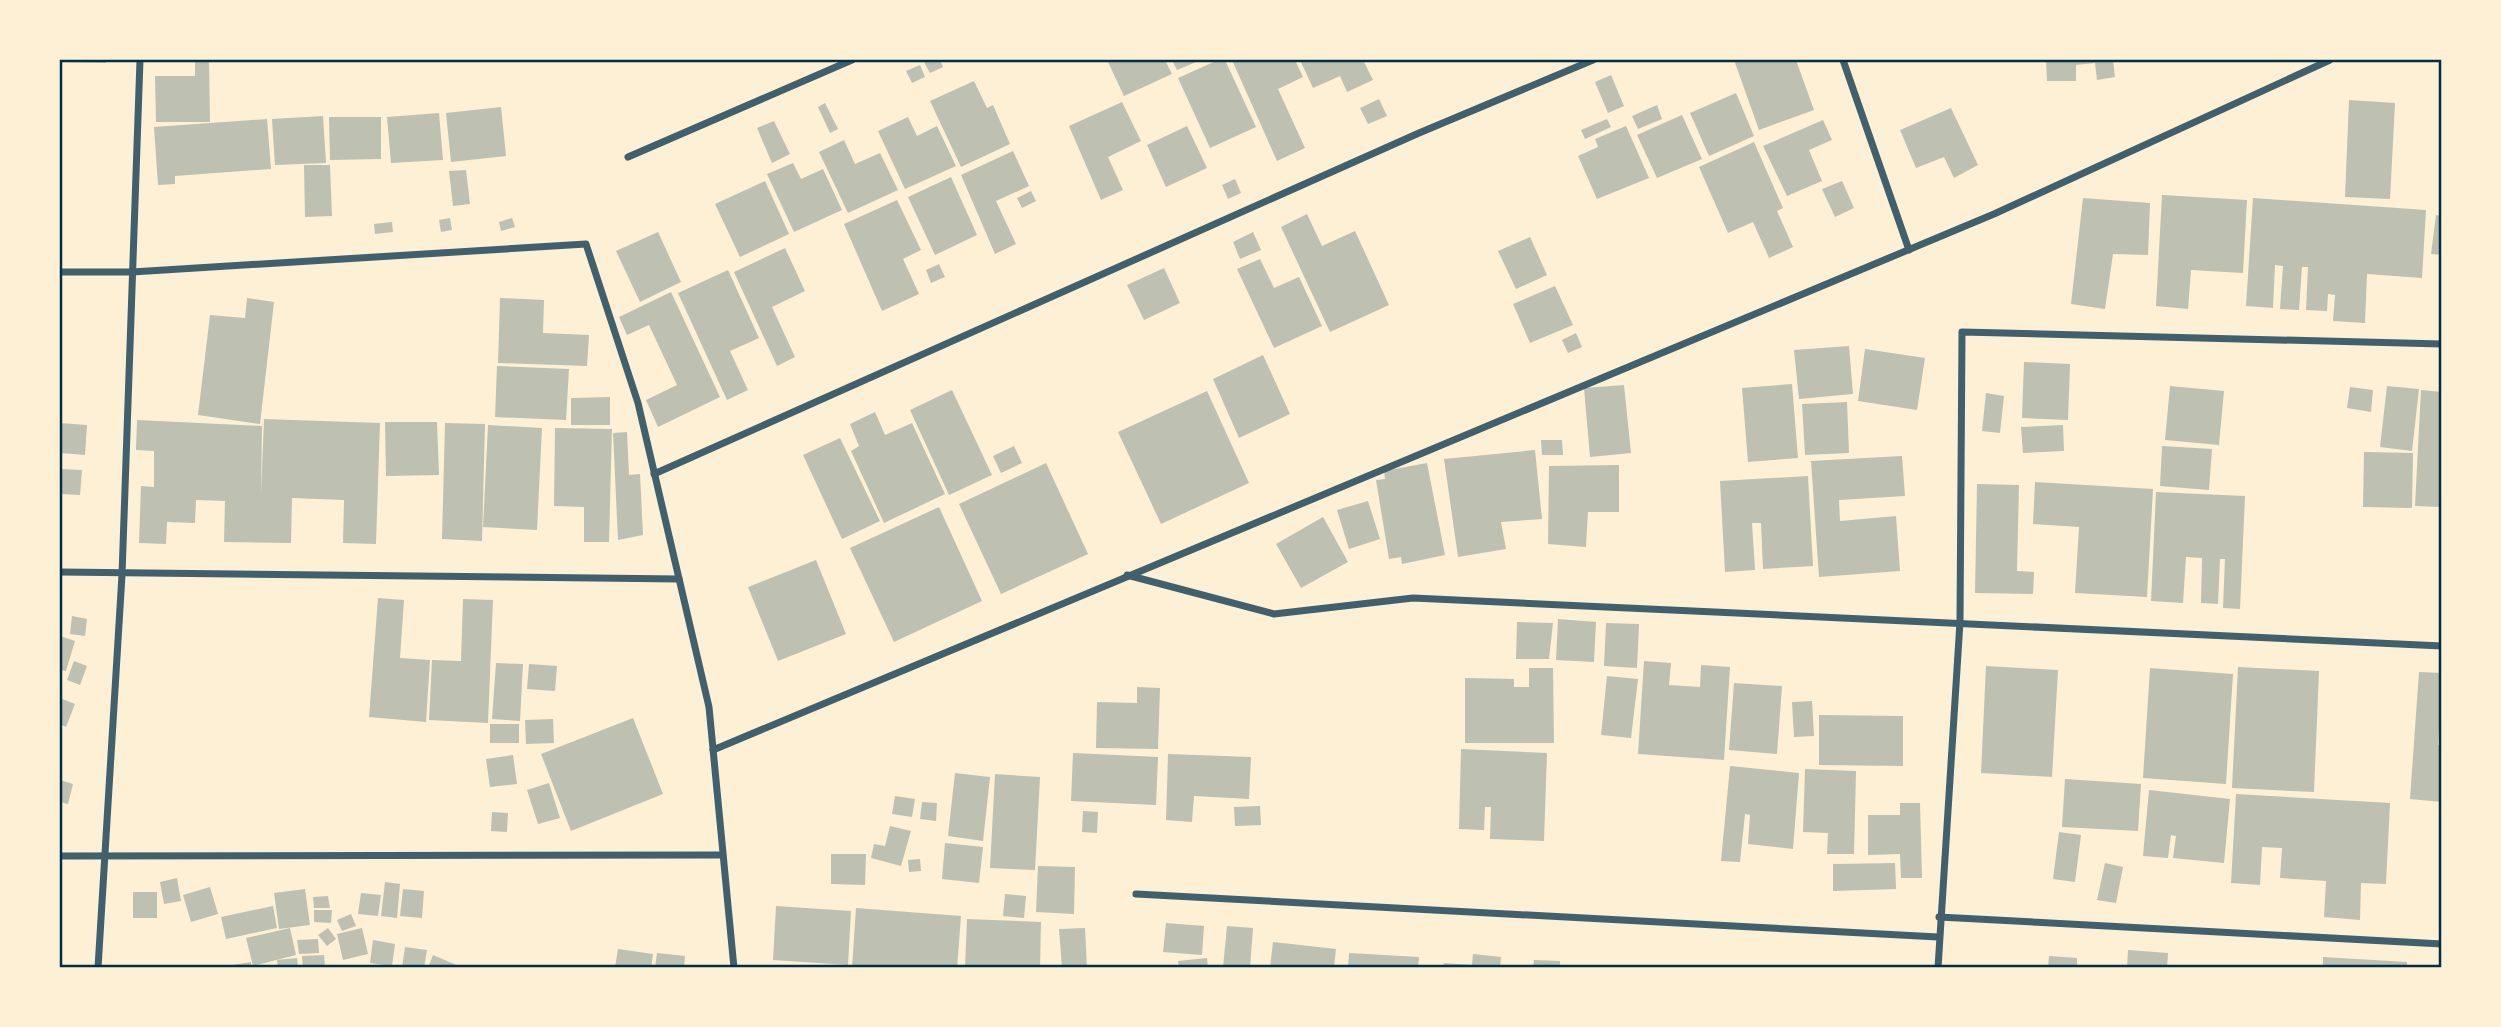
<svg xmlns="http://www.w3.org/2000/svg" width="2501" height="1027" viewBox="0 0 2501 1027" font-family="Rubik,sans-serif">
	<rect width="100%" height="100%" fill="#fdf0d5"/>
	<g fill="#bec0b2">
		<polygon points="60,60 106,60 106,63 60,62"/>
		<polygon points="195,60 209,60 210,122 156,122 155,76 195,76"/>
		<polygon points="923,60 940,60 943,67 930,73"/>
		<polygon points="1107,60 1165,60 1172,74 1124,96"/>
		<polygon points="1172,60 1201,60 1177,70"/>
		<polygon points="1218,60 1225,60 1256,127 1210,148 1178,78"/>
		<polygon points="1232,60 1295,60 1303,77 1278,89 1305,148 1277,161"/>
		<polygon points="1300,60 1363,60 1373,80 1347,92 1340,76 1313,88"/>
		<polygon points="1734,60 1796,60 1814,110 1759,130"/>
		<polygon points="2046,60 2113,60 2115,77 2097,80 2095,63 2076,65 2076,81 2047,81"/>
		<polygon points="920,65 925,77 912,83 906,71"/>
		<polygon points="1611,75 1624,106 1608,113 1595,82"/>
		<polygon points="974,81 987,108 993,105 1010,144 961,167 930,101"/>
		<polygon points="1736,93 1754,136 1709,156 1690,113"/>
		<polygon points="1379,99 1387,116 1368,124 1360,108"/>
		<polygon points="2349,100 2395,103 2390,199 2345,197"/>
		<polygon points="1122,102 1141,141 1108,157 1123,190 1101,200 1069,126"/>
		<polygon points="825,103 838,129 830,133 818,107"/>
		<polygon points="1657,105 1662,119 1638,129 1632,116"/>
		<polygon points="501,107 506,156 451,162 446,113"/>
		<polygon points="1951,108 1978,165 1954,178 1944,157 1916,168 1900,130"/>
		<polygon points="439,113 443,160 391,163 387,117"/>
		<polygon points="1682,115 1702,159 1657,178 1637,135"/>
		<polygon points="323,116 326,163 275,165 272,119"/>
		<polygon points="329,117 381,117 381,159 330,160"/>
		<polygon points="908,117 917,136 937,126 956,166 905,189 878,131"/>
		<polygon points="267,119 271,169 175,176 175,184 158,185 154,127"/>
		<polygon points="1607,119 1611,127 1585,139 1581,130"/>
		<polygon points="1823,120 1832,140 1809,150 1822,181 1787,196 1763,146"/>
		<polygon points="774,121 790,154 772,163 757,128"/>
		<polygon points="1187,126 1207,168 1166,187 1147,145"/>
		<polygon points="1626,126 1649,178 1597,199 1578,156 1598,147 1595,139"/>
		<polygon points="844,140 855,164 880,153 898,190 848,213 819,152"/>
		<polygon points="1754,142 1783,208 1777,211 1793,247 1769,258 1753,222 1728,233 1699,167"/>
		<polygon points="1013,151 1029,186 996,201 1016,244 995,254 961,175"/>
		<polygon points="793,163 801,179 823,169 842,210 794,232 767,174"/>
		<polygon points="304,165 330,165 332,216 305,217"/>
		<polygon points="466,170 470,204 453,206 449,171"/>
		<polygon points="951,177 977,235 935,255 908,197"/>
		<polygon points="1235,179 1241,193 1228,199 1222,185"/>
		<polygon points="765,181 789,234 740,257 715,204"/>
		<polygon points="1842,181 1854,208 1835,217 1822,189"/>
		<polygon points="1031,191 1036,201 1022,208 1017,198"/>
		<polygon points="2162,195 2247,200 2243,273 2191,270 2188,309 2156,306"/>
		<polygon points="2083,198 2150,203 2148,255 2113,254 2105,309 2071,304"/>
		<polygon points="2253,198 2426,210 2422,278 2367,274 2365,323 2333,321 2335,295 2328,294 2327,311 2306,310 2308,267 2302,267 2299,310 2280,309 2283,266 2275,265 2273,308 2246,306"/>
		<polygon points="897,200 921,250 903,259 919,294 882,311 844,224"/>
		<polygon points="1307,214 1322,246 1355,231 1389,305 1330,332 1281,227"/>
		<polygon points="2436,215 2442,216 2442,255 2431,254"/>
		<polygon points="450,218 452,230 441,232 439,220"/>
		<polygon points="512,218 515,227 501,231 499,222"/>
		<polygon points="392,222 393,232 375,234 374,224"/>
		<polygon points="658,232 681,282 640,302 616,251"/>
		<polygon points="1253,232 1261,250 1240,259 1233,242"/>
		<polygon points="1530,237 1547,275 1516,289 1498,251"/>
		<polygon points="785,248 805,291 772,307 795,357 777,366 734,272"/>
		<polygon points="1260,259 1274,288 1299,277 1322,326 1274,348 1237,269"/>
		<polygon points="939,264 945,277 931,283 926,270"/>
		<polygon points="1164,268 1180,303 1144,320 1127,285"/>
		<polygon points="728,270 759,338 730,351 748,390 727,400 678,293"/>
		<polygon points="1555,286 1573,325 1530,343 1513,304"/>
		<polygon points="671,292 720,397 658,427 646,400 677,385 649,325 627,335 619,317"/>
		<polygon points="247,298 274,302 260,424 198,415 210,315 245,318"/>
		<polygon points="500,298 544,300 543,333 589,335 587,366 498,363"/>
		<polygon points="1576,333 1582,347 1568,353 1562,340"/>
		<polygon points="1849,346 1853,394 1799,399 1794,350"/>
		<polygon points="1865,349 1925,358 1917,410 1858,401"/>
		<polygon points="1263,355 1290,414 1239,438 1213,379"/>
		<polygon points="2024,362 2070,364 2068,420 2022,418"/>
		<polygon points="497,366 569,369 566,420 495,417"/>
		<polygon points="1792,384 1798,458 1748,462 1742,388"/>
		<polygon points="1624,385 1631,453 1590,457 1584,388"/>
		<polygon points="2170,386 2224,391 2219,445 2165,440"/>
		<polygon points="2387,386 2419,389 2412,451 2380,447"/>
		<polygon points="2350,387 2373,390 2371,412 2347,408"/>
		<polygon points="952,390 992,475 949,495 910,410"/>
		<polygon points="2421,390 2442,392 2442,507 2415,506"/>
		<polygon points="1207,391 1249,483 1161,524 1118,432"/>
		<polygon points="1986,393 2004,396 2000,433 1982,431"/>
		<polygon points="610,397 610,425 571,425 571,398"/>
		<polygon points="1847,402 1849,453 1805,455 1802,404"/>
		<polygon points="875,412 885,435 912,423 945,494 884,523 851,451 859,446 850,424"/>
		<polygon points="264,419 380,423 376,544 343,543 344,500 292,498 291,543 224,542 225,501 196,500 195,523 167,522 166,544 139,543 141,486 154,487 154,451 136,450 137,420 262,426 261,495"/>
		<polygon points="385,422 437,422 439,475 386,476"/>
		<polygon points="60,423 87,425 85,455 60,453"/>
		<polygon points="445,423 485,424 482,541 442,539"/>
		<polygon points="488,425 542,428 537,530 483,527"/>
		<polygon points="2063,425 2064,451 2023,453 2021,427"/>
		<polygon points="555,428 612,429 609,542 584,542 584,507 554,506"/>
		<polygon points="627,432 629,475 640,474 643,535 618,540 613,433"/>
		<polygon points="840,438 880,521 842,539 803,455"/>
		<polygon points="1541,440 1562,440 1563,455 1542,455"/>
		<polygon points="1014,446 1022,463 1001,473 993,456"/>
		<polygon points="2162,446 2212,449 2209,490 2160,486"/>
		<polygon points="1535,450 1542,519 1501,522 1506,549 1458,557 1444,459"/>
		<polygon points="2364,452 2413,453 2412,508 2363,507"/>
		<polygon points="1902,456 1905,496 1839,500 1840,521 1896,516 1900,571 1819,577 1811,461"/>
		<polygon points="1046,463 1088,554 1001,594 959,504"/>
		<polygon points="1427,463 1445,555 1402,564 1401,557 1389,559 1376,480 1385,479 1384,471"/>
		<polygon points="1619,465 1619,512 1588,512 1586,547 1548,544 1549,466"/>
		<polygon points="60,469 82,470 80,495 60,494"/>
		<polygon points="1808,476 1813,566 1763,569 1761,523 1752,523 1755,570 1725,572 1720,481"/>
		<polygon points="2035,482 2153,489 2147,597 2075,593 2079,527 2033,524"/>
		<polygon points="1977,484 2019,485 2017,571 2034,572 2033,594 1975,593"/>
		<polygon points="2156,492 2245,496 2240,609 2223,608 2225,559 2220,559 2218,604 2201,603 2202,558 2186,557 2183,603 2151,601"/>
		<polygon points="1368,501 1380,539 1349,549 1337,510"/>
		<polygon points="939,507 982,601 894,642 850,548"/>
		<polygon points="1323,517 1348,562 1301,588 1276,544"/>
		<polygon points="816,560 846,634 778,661 748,587"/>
		<polygon points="378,598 404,600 400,658 430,660 426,722 369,717"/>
		<polygon points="463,599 493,600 488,723 429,720 432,660 461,661"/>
		<polygon points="72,616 87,619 85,636 70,634"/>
		<polygon points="1558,619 1596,622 1594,662 1556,660"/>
		<polygon points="1517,622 1553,623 1549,659 1516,659"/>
		<polygon points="1606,623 1639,624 1637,668 1604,666"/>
		<polygon points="60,636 75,641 66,671 60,670"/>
		<polygon points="74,661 87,666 80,685 67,680"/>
		<polygon points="1644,661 1671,663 1669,685 1700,687 1701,665 1730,667 1724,760 1638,754"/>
		<polygon points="496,663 523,664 520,721 492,719"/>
		<polygon points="529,664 557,666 555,691 527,689"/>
		<polygon points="1986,666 2058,670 2052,777 1981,773"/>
		<polygon points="2238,667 2319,671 2314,792 2232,788"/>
		<polygon points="1529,668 1553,668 1554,743 1465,743 1465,678 1514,679 1514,687 1529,687"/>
		<polygon points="2150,668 2233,674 2226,784 2143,778"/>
		<polygon points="2419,672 2442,673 2438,745 2442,746 2442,802 2410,799"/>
		<polygon points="1607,676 1638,679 1631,738 1601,735"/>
		<polygon points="1734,683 1782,686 1777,754 1729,750"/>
		<polygon points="1137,687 1160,688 1158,749 1096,748 1097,702 1137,703"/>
		<polygon points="60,698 75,704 66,727 60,724"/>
		<polygon points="1812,701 1814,736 1794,737 1792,702"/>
		<polygon points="1819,715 1903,716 1903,766 1819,765"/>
		<polygon points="633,718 663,794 571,831 541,754"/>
		<polygon points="553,719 554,743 526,744 525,720"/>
		<rect x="490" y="724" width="29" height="19"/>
		<polygon points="1461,749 1547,753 1544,841 1490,839 1491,807 1485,807 1484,830 1459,829"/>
		<polygon points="1073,753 1158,757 1156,805 1071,801"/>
		<polygon points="1168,754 1251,757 1249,799 1194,796 1192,822 1166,820"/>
		<polygon points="513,755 517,784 490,787 486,759"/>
		<polygon points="1730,766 1799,773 1793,849 1748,844 1750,815 1745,814 1740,862 1721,861"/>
		<polygon points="1805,769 1856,771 1854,854 1827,854 1828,833 1803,832"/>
		<polygon points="955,773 990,777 983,841 948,836"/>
		<polygon points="995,774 1040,777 1035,870 990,868"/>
		<polygon points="2065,779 2141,784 2138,831 2062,827"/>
		<polygon points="60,780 73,784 68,804 60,802"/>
		<polygon points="549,783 560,818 538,824 527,790"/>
		<polygon points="2149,790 2230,799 2224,863 2173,858 2176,836 2171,835 2168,858 2143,856"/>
		<polygon points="2236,794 2390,803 2386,884 2361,883 2360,920 2324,917 2326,881 2280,878 2282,848 2262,847 2260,885 2231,883"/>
		<polygon points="895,796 915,799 912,817 892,814"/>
		<polygon points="922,802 937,803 936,821 920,819"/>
		<polygon points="1900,803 1920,803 1922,878 1901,878 1900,854 1868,855 1868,815 1900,815"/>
		<polygon points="1260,806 1261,825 1235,826 1234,807"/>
		<polygon points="1083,811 1098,812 1097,833 1082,832"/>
		<polygon points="492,812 508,813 507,832 491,831"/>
		<polygon points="890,826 911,831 901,866 871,858 874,844 885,846"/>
		<polygon points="2059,832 2081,835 2075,882 2053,879"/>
		<polygon points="945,843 983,847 979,883 942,879"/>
		<polygon points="831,854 866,854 865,885 831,884"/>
		<polygon points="920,859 921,871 909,872 908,860"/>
		<polygon points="1895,863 1896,889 1833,891 1833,864"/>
		<polygon points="2105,863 2123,867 2116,903 2097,900"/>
		<polygon points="1038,866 1075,867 1074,914 1036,912"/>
		<polygon points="177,878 181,901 164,904 160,882"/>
		<polygon points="385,882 400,884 397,918 381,916"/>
		<polygon points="210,887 218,914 191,922 183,895"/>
		<polygon points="305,889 310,925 279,929 274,893"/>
		<polygon points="403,889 424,891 422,918 400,916"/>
		<rect x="133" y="892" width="24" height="26"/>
		<polygon points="361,893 381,895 378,916 358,914"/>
		<polygon points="1005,894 1026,896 1024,918 1003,916"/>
		<polygon points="328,896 330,908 314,908 313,897"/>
		<polygon points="273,906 277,928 226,939 221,917"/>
		<polygon points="776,906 851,911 848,965 773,960"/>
		<polygon points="856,908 961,916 957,968 852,968"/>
		<polygon points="314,910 332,910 331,923 314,922"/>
		<polygon points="351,914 356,926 342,931 337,920"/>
		<polygon points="967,919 1041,922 1040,968 965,968"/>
		<polygon points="1166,923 1204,926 1202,955 1163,952"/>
		<polygon points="1227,926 1253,928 1250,968 1223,968"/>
		<polygon points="290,928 296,955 253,966 246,938"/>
		<polygon points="328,928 336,939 327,946 318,935"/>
		<polygon points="362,928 368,954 343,960 337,934"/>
		<polygon points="1085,928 1087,968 1062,968 1059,929"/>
		<polygon points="318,939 319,953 299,954 297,940"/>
		<polygon points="373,940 395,944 392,966 370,963"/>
		<polygon points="1273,942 1336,949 1334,968 1270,968"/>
		<polygon points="405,947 427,950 424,968 402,968"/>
		<polygon points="618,949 653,954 651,968 615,968"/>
		<polygon points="2128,950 2168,953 2167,968 2127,968"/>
		<polygon points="657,953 685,956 684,968 655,968"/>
		<polygon points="1349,953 1419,957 1418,968 1348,968"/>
		<polygon points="1473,954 1501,957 1500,968 1443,968 1444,963 1472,965"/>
		<polygon points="324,955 325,968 303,968 302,956"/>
		<polygon points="433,955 461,967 461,968 428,968"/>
		<polygon points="2049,956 2077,958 2077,968 2048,968"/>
		<polygon points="2323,957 2407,962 2407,968 2323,968"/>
		<polygon points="297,958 298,968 278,968 277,960"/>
		<polygon points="1207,958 1208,968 1179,968 1178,961"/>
		<polygon points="1534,960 1560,961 1560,968 1533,968"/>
		<polygon points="251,962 251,968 226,968 226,966"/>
	</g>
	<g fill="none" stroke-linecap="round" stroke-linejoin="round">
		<g stroke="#3f606c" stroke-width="7">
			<polyline points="1843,60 1909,250"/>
			<polyline points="628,157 852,60"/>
			<polyline points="60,272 132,272 586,244 638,403 709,707 734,968"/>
			<polyline points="654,474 1419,133 1593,60"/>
			<polyline points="60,572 679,579"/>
			<polyline points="1127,575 1274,614 1413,598 2442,646"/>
			<polyline points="713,750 1994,214 2330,60"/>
			<polyline points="60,856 722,855"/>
			<polyline points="1136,894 1938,937"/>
			<polyline points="1939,917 2442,944"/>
			<polyline points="98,968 122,575 140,60"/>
			<polyline points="1938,968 1960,622 1962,332 2442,344"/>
		</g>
	</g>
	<rect width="2501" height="1027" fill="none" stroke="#fdf0d5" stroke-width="122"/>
	<rect x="61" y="61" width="2379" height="905" fill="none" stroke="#003049" stroke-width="2.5"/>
</svg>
